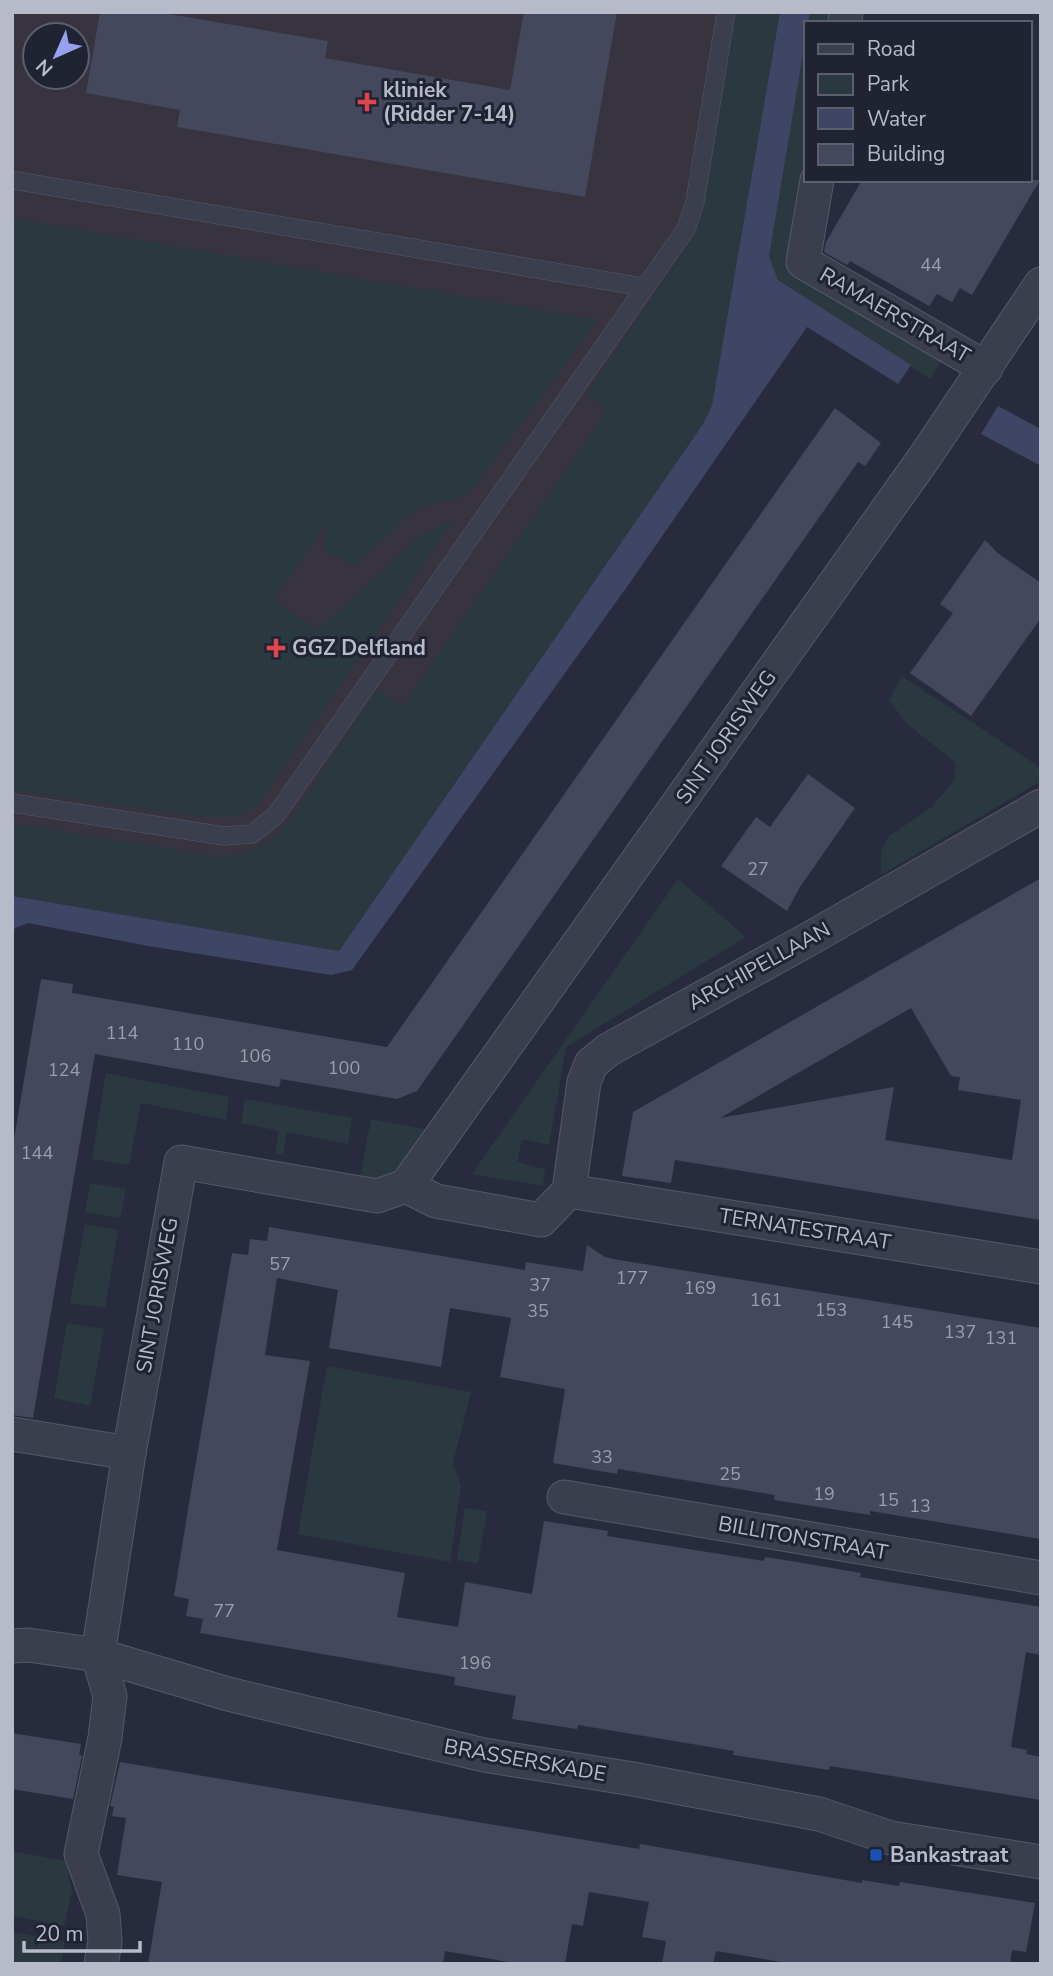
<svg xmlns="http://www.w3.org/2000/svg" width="1053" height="1976" viewBox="0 0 1053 1976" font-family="'Nunito Sans',sans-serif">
	<rect width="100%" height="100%" fill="#282b3d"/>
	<path fill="#37333f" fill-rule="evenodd" d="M12,12H772L692,419L350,931L12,876ZM35,35H77V77H35Z"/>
	<g fill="#2a383f">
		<polygon points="734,12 780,12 712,405 703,424 339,951 12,896 12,823 215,856 241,855 274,838 292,817 378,689 402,707 606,412 587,393 692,239 699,223"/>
		<polygon points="810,12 834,12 832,23 808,23"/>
		<polygon points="806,32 806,171 791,260 942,360 930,379 778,280 768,256"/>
		<polygon points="12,218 598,320 468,495 416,509 354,566 324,549 328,522 273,600 318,630 423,533 454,520 258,805 238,817 204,817 12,790"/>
		<polygon points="902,676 1041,768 1041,781 881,875 881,851 888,837 933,806 954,780 956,763 906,723 889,700"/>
		<polygon points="678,879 746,937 566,1047 549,1145 522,1139 517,1162 545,1169 543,1186 472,1174"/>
		<polygon points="106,1073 229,1097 226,1120 141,1103 129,1165 92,1159"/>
		<polygon points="245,1099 352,1118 348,1144 287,1132 283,1155 275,1154 279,1131 241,1123"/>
		<path d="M371,1119L424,1129L433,1135C409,1162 400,1183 360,1177Z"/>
		<polygon points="90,1183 126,1189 120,1218 85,1212"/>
		<polygon points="85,1224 118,1230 105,1308 70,1303"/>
		<polygon points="67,1323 104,1329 90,1406 54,1398"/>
		<polygon points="327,1366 471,1392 453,1463 461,1486 450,1562 298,1534"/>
		<polygon points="465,1508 487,1511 478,1564 457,1560"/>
		<polygon points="12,1851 65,1861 72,1891 64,1926 12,1916"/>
		<polygon points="12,1932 65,1942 61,1964 12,1964"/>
	</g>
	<g fill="#3f4564">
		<polygon points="780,12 810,12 769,256 778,280 911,365 898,384 807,327 629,584 352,970 331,975 148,946 28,923 15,928 12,941 12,896 339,951 703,424 712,405"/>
		<polygon points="998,406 1041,429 1041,466 981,434"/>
	</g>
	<g fill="#44485c" fill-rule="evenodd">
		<polygon points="100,12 157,12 328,41 325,58 510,90 524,12 617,12 585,197 177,127 180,110 86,93"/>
		<polygon points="862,180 1040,180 972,295 960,288 952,302 937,294 929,306 850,261 847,265 824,252 826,242"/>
		<polygon points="835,408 881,443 865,466 858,462 417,1091 397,1099 281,1079 279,1087 95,1054 33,1418 12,1415 12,1151 41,979 73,984 72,993 387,1047"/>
		<polygon points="985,540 999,554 1041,583 1041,618 971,716 910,673 953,613 940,604"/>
		<polygon points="808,774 855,808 800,887 787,911 721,866 756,817 770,827"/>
		<path d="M1041,878V1220L675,1160L671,1183L622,1176L633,1112ZM911,1008L951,1076L960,1077L958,1090L1021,1100L1012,1160L885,1140L894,1087L720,1118Z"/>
		<polygon points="269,1227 525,1270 526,1262 583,1271 587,1245 605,1257 619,1260 1041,1328 1041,1539 870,1511 870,1515 774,1500 775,1495 618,1469 617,1474 553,1463 565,1389 500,1377 511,1318 450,1308 441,1367 329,1348 338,1290 277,1278 265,1355 310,1361 277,1550 405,1573 397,1617 458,1627 465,1582 532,1594 544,1521 608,1531 607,1536 764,1561 765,1557 797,1562 861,1573 860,1577 1041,1607 1041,1655 1026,1652 1011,1747 1027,1750 1026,1754 1041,1757 1041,1800 830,1766 829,1770 733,1755 734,1751 578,1725 577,1729 512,1719 516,1696 454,1685 455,1677 200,1633 203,1619 186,1616 189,1599 174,1596 191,1491 232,1253 248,1255 250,1239 267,1241"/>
		<polygon points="12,1733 81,1744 79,1755 82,1756 73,1799 12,1789"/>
		<polygon points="120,1762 639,1849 640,1844 862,1883 862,1880 899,1886 900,1882 1035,1903 1026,1952 1012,1950 1010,1964 794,1964 716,1951 713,1964 662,1964 666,1941 642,1937 649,1902 589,1892 583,1926 572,1924 565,1964 520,1964 445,1951 443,1964 148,1964 162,1882 117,1875 126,1818 112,1816 114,1807 110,1806"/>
	</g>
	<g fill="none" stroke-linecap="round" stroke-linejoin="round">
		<g stroke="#565968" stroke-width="19">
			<g id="service">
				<polyline points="12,180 643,287"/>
				<polyline points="12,803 224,836 252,834 276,815 686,229 695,202 726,12"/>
			</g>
		</g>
		<g stroke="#565968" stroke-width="35">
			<g id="minor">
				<polyline points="845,23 846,12"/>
				<polyline points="817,180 803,262 986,368"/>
				<polyline points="406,1186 924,458 1041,284"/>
				<polyline points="569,1191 584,1082 591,1064 608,1050 809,939 1041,806"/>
				<polyline points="569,1191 1041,1267"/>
				<polyline points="12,1434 129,1453"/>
				<polyline points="564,1497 1041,1578"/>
				<polyline points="12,1646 28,1645 98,1655 228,1694 484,1755 633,1779 819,1814 891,1838 1041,1862"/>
				<polyline points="101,1964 105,1942 103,1914 81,1854 105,1738 110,1696 98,1655 129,1453 181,1162 377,1196 406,1186 436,1201 541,1220 569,1191"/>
			</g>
		</g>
		<use href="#service" stroke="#3b3e4d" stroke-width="18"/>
		<use href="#minor" stroke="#3b3e4d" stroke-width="33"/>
	</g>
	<g fill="#e0444e" stroke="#202332" stroke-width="2.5">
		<path d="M363.5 91.5h7v7h7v7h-7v7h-7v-7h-7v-7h7z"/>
		<path d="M272.5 637.5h7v7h7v7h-7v7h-7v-7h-7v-7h7z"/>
	</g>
	<rect fill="#1a4fb4" stroke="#202332" stroke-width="2.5" x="869" y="1848" width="14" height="14" rx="3.5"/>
	<g text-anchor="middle" stroke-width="6" stroke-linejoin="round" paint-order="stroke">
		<g font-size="18" fill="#9a9ead">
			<text x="931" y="271">44</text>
			<text x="758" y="875">27</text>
			<text x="122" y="1039">114</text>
			<text x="188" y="1050">110</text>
			<text x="255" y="1062">106</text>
			<text x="344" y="1074">100</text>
			<text x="64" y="1076">124</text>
			<text x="37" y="1159">144</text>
			<text x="280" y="1270">57</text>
			<text x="632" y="1284">177</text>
			<text x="540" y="1291">37</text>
			<text x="700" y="1294">169</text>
			<text x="766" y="1306">161</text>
			<text x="831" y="1316">153</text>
			<text x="538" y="1317">35</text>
			<text x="897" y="1328">145</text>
			<text x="960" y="1338">137</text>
			<text x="1001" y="1344">131</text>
			<text x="602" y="1463">33</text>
			<text x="730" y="1480">25</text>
			<text x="824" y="1500">19</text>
			<text x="888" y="1506">15</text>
			<text x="920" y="1512">13</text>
			<text x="224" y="1617">77</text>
			<text x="475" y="1669">196</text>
		</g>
		<g font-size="21" font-weight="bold" fill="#b7bac8" stroke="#202332" text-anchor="start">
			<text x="383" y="97">kliniek<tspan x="383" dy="24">(Ridder 7-14)</tspan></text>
			<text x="292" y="655">GGZ Delfland</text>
			<text x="890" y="1862">Bankastraat</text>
		</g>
		<g font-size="21" fill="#b7bac8" stroke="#202332">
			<text transform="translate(895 315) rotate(30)" y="7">RAMAERSTRAAT</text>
			<text transform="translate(726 737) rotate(-55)" y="7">SINT JORISWEG</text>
			<text transform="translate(759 966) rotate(-29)" y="7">ARCHIPELLAAN</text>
			<text transform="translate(805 1229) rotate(9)" y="7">TERNATESTRAAT</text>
			<text transform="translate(157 1295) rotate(-80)" y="7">SINT JORISWEG</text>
			<text transform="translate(803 1538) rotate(10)" y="7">BILLITONSTRAAT</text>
			<text transform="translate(525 1760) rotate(10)" y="7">BRASSERSKADE</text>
		</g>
	</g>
	<rect width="1053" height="1976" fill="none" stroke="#b7bac8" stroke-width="28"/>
	<rect x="804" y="21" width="228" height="161" fill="#202332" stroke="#5c5f6e" stroke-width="2"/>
	<rect x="818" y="44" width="35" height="10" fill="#3b3e4d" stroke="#5c5f6e" stroke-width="2"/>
	<text x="867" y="56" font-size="21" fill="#b7bac8">Road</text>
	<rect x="818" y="74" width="35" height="21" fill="#2a383f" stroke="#5c5f6e" stroke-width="2"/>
	<text x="867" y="91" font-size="21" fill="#b7bac8">Park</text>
	<rect x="818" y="108" width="35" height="21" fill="#3f4564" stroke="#5c5f6e" stroke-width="2"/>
	<text x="867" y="126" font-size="21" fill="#b7bac8">Water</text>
	<rect x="818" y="144" width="35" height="21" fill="#44485c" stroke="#5c5f6e" stroke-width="2"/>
	<text x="867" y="161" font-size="21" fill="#b7bac8">Building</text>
	<g transform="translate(56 56) rotate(225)"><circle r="33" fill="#202332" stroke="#5c5f6e" stroke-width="2"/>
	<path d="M0-5L12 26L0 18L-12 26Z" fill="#97a2ee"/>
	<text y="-10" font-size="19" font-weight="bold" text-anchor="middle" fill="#b7bac8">N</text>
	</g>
	<path d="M24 1941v10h116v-10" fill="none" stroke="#b7bac8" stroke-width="3.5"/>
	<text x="35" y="1941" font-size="21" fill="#b7bac8" stroke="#202332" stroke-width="5" paint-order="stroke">20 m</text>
</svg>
